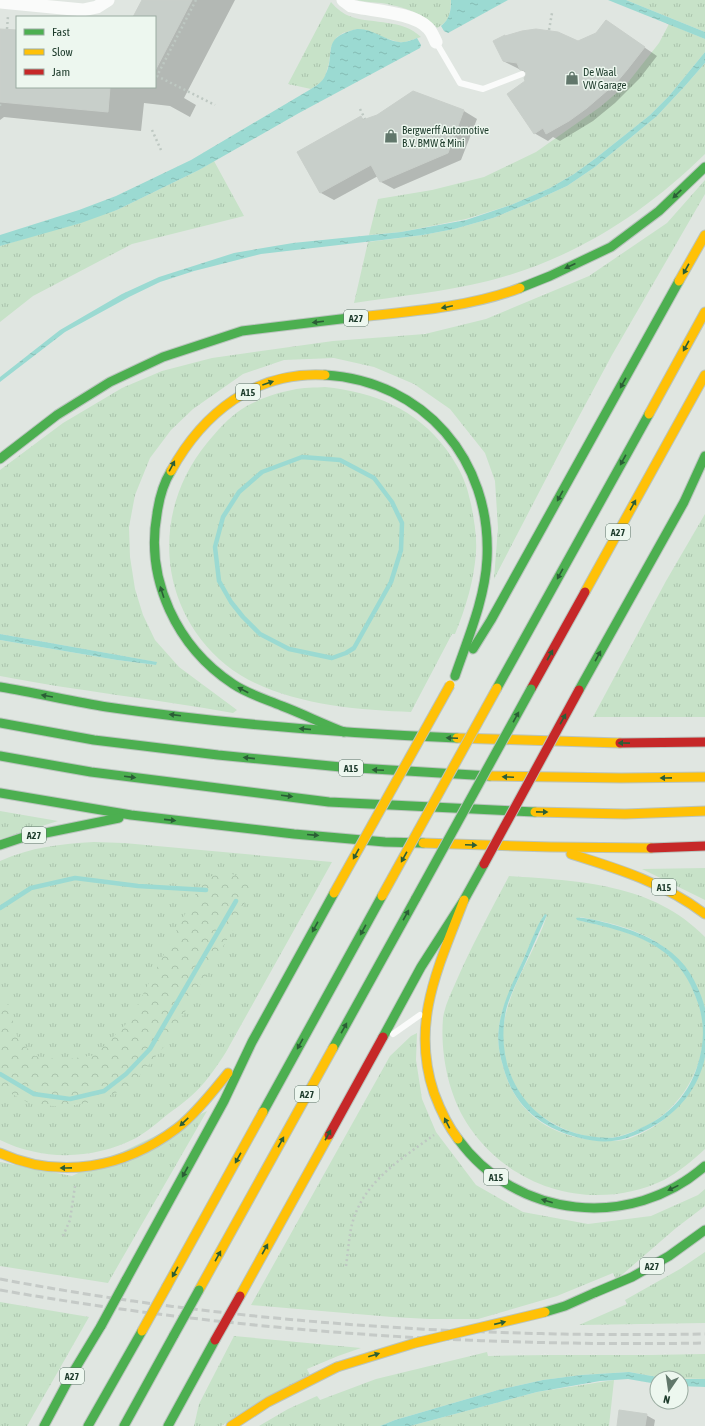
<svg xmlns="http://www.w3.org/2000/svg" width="705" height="1426" viewBox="0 0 705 1426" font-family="'Asap Condensed',sans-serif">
	<defs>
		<pattern id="grass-tufts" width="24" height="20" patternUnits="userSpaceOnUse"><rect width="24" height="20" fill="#c7e2c8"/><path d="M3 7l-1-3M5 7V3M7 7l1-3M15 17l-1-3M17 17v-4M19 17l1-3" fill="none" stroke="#aac3ac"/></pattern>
		<pattern id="forest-crowns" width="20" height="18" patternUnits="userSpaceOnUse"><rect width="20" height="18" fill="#c7e2c8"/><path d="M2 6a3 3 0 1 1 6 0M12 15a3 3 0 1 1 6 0" fill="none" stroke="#aac3ac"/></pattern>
		<pattern id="water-ripples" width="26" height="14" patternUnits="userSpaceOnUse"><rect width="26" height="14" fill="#9bdad2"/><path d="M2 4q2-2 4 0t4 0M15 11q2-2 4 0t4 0" fill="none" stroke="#85bcb4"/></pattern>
	</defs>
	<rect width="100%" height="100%" fill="#e0e6e1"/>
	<g fill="url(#grass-tufts)">
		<path d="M357,0H451C450,14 450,21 437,28C425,13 400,6 381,3C373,2 365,2 357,0Z"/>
		<polygon points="626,0 705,0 705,32"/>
		<path d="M331,2C337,9 343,14 352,17C373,24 403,19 421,37L405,42H398L357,29L343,33L337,37L331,47L329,63L325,77L320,83L311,89L288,84Z"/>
		<polygon points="669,24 705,39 705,52 669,96 650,115 596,158 574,174 550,188 511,205 466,219 401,232 369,235 378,199 432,190 484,177 536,152 600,107 626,85 659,43"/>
		<path d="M705,63V154C644,214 572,260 488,281C444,292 399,296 354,303L368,242L423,235L454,229L493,218L532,202L567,186L595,167L657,116L685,86Z"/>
		<polygon points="214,161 244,216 132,244 33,296 0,322 0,246 117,210 199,170"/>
		<path d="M705,180V194L612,355L562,448L494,579L498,528L495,481L485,453L450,409L414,384L374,367L334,358L284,360L243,374L193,409L171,430L150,458L135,495L129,527L130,557L135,589L143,615L155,640L179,667L237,710L233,713C156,699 77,691 0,676V640L117,660L156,665V662L0,634V470L63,423L122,388L162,371L212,358L333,341L425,334L486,319L589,276L667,223Z"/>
		<path d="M325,387C374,392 416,409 446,449C453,459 461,471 465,483C468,490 469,497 471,504C474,520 477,535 476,552C474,581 466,607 455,634H452L411,712C352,710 273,703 226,665C157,608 151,511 207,443C217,431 228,418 242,409C256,400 276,393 292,390C303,387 315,388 325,387Z"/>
		<polygon points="705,514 705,717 593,717 666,581"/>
		<polygon points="0,811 58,821 0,839"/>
		<path d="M94,842L124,843L332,862L226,1052C216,1068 204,1085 190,1097C183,1103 175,1109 168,1114C157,1123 148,1131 136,1138C93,1160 43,1161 0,1140V861C31,847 61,844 94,842Z"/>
		<polygon points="705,868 705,900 642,869"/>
		<path d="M509,876C579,881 653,883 705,937V1009C685,945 642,928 580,917L581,921C613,928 648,935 673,959C685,970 692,986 697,1000C700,1008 703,1016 704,1025C705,1067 682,1107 646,1126C636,1130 626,1135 616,1137C590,1141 563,1131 541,1116C515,1099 501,1061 503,1030C507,988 535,954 547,915H544C533,938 522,961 513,984C507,998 501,1012 499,1027C497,1040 499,1053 503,1066C514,1110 547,1135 592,1140C603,1141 617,1142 628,1139C667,1126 694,1095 705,1056V1149C692,1161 679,1172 664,1180C595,1213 513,1190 470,1128C449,1098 440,1055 443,1018C445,1006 450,995 455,984C471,947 490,912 509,876Z"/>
		<polygon points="417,1033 416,1060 422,1099 436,1132 476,1185 523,1212 588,1224 651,1216 698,1195 705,1189 705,1206 676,1228 616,1280 613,1273 557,1296 478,1319 429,1319 392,1317 251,1305 390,1056 411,1036"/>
		<polygon points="207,1111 108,1283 0,1266 0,1162 72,1176"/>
		<polygon points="705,1252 705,1323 579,1325 627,1304 625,1300 680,1269"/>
		<polygon points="0,1302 89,1317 27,1426 0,1426"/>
		<polygon points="234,1336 361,1348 338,1356 307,1369 310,1375 221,1426 194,1426 199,1404"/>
		<path d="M487,1352L488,1356C560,1354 633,1356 705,1354V1379L663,1378L629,1372L581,1375L543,1380L498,1390L395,1420L380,1426H259L288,1409L317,1396L320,1400L376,1379Z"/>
		<polygon points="614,1380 609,1426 410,1426 537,1392"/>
	</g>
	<polygon fill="url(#forest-crowns)" points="228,872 253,884 232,931 166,1044 131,1086 97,1101 64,1107 31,1104 8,1092 0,1085 0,998 8,1005 18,1039 35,1056 63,1060 95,1055 129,1021 204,878"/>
	<g fill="url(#water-ripples)">
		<path d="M451,0H508L448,33L444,31L441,26C450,19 451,10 451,0Z"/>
		<polygon points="608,0 626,0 705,32 705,39"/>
		<path d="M357,29C372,28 384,40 399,42C405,43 412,40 417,38L421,45L420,48L299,113L199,170L117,210L81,223L0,246V235L79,210L116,196L191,160L311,89C316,86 322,82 325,76C337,53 319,38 357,29Z"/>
		<polygon points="705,52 705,63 685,86 657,116 595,167 567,186 532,202 493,218 454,229 423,235 382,240 261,254 194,271 160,282 129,297 65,332 0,382 0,377 60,330 122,294 159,277 234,253 293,243 401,232 466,220 511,205 550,188 574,174 596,158 650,115 669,96"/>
		<polygon points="0,634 157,662 156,665 117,660 0,640"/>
		<path d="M545,914L547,915L546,917C537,936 529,956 520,975C514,988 507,1002 505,1016C496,1071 526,1123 583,1135C594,1137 606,1139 617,1137C628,1135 639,1129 649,1124C672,1112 689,1092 697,1067C704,1046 705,1027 699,1006C680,944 637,934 581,921L577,920L576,918C584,916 615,925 624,928C646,935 670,947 685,966C694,978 701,993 705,1008C705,1015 705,1023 705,1031C705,1039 705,1049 705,1057C699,1088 677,1114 650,1128C626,1141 607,1145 580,1138C541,1128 513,1106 503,1066C499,1053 497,1040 499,1027C502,1003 514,980 524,958C530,945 536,926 545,914Z"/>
		<polygon points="629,1372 663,1378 657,1378 657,1384 628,1379 600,1381 537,1392 410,1426 380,1426 395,1420 498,1390 543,1380 581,1375"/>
		<polygon points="681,1379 705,1379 705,1387 681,1386"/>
	</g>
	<g fill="#0003">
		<polygon points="143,0 235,0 184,98 196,105 190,117 170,106 144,103 141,131 4,117 0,120 0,30 17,31 17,87 155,87 155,17 134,17"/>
		<polygon points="606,21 657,56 640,78 615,103 593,121 560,141 553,137 548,141 534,133 527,82 527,73 503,61 578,42 596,34"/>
		<polygon points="413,92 464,111 477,119 461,160 394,189 381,182 378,176 334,200 321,193 361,118 365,120 378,116"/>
		<polygon points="646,1415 655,1420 654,1426 618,1426"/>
	</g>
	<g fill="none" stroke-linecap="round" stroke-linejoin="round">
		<g stroke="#9bdad2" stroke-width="4.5">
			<polygon points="302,457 340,460 374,478 392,502 402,523 401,550 391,582 354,648 346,653 332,658 289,649 260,634 243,617 231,602 219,581 215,547 223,517 239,492 262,472"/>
			<polyline points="0,908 31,888 75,878 138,886 206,890"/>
			<polyline points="0,1074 34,1094 70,1099 104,1091 126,1074 150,1049 236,901"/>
		</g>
	</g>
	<g fill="#c8cfca" stroke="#c9cfca">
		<polygon points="142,0 192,0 155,71 155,17 133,17"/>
		<polygon points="606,20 645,47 627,70 616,83 587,108 569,121 546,134 543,128 534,134 507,94 525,81 524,78 526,75 526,72 523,70 520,70 517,63 503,61 493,41 505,35 505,36 522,31 536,29 558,32 578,41 596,33"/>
		<polygon points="0,29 17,30 17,87 110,87 108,112 0,102"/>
		<polygon points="413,91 464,110 448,153 380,182 371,165 320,193 297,152 361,116 363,120 377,115"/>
		<polygon points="619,1410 647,1414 645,1426 617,1426"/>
	</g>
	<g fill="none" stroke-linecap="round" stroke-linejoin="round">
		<g stroke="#bac4be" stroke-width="11">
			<g id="fast">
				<polyline points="520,288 550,276 611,247 659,211 705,167"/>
				<path d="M325,375C424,381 492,460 487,559C485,599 468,638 455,676"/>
				<polyline points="0,459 57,415 110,382 163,357 242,331 349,318"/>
				<path d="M171,471C163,484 159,499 157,514C145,580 177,647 233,684C248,694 265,699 282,706C303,714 323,724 344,732"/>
				<polyline points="473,649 491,620 679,281"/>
				<path d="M0,687C36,693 71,701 107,707C223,724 340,733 457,738"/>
				<polyline points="497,688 649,414"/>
				<polyline points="579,690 684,502 705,456"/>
				<polyline points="0,723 94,740 218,755 341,767 490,776"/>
				<polyline points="0,756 91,772 329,802 535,812"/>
				<polyline points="0,793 131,815 294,834 385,842 423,843"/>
				<polyline points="0,845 21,838 119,818"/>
				<polyline points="383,1037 421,967 464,900 484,864"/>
				<polyline points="333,1048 416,898"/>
				<polyline points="263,1112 382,896"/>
				<path d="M458,1139C516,1219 631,1231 705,1166"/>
				<polyline points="126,1280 224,1101 252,1042 334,893"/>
				<polyline points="594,1293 632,1277 669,1256 705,1230"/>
				<polyline points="44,1426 69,1379 101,1326"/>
				<polyline points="88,1426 142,1331"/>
				<polyline points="124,1426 174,1335"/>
				<polyline points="168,1426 215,1340"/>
			</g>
		</g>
		<g stroke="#bac4be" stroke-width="11">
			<g id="slow">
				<polyline points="679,281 705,235"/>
				<path d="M349,318C404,312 468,308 520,288"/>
				<polyline points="649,414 705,312"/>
				<path d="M171,471C203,413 255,371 325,375"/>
				<polyline points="585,592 705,375"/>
				<polyline points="457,738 620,743"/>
				<polyline points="490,776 621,778 705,777"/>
				<polyline points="535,812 625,814 705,811"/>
				<polyline points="423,843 551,847 651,848"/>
				<path d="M571,854C619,869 664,883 705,914"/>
				<path d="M458,1139C447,1125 440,1109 434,1093C410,1022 439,966 464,900"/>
				<path d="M0,1153C60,1180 124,1168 176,1129C194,1116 214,1090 228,1073"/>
				<polyline points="167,1286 263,1112"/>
				<polyline points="199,1290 333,1048"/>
				<polyline points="240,1296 329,1135"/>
				<polyline points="231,1426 268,1402 337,1367"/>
			</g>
		</g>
		<g stroke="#bac4be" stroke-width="11">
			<g id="jam">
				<polyline points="531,689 585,592"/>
				<polyline points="620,743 705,742"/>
				<polyline points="651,848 705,846"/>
				<polyline points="329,1135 383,1037"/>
			</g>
		</g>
		<g stroke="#bec8c2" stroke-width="2.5" stroke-dasharray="2 3" stroke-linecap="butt">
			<polyline points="196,0 157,76 215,105"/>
			<polyline points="7,29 8,16"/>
			<polyline points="549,30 552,13"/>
			<polyline points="0,106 0,102"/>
			<polyline points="360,109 365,119"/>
			<polyline points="152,130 161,150"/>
			<polyline points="63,1236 70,1220 75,1186"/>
			<path d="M346,1266C348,1252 349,1237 352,1224C363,1182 401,1159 434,1135"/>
		</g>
		<g stroke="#fafbfa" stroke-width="6">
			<polyline points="436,42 460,83 483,89 522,74"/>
			<polyline points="393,1034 420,1015"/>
		</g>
		<g stroke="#fafbfa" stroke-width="13">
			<path d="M343,0L351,6L356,7C375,11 414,13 428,28C432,32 434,38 436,42"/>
			<polyline points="0,2 83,10 97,7 108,0"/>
		</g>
		<use href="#fast" stroke="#4caf50" stroke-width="9"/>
		<use href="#slow" stroke="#ffc107" stroke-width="9"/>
		<use href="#jam" stroke="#c62828" stroke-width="9"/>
		<g stroke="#c5cac7" stroke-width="3" stroke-dasharray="8 4" stroke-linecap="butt">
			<path d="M0,1279C232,1323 469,1338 705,1334"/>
			<path d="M0,1290C233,1331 469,1347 705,1343"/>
		</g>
		<g stroke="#bac4be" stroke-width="11" stroke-linecap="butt">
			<g id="fast-bridge">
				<polyline points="416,898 531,689"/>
				<polyline points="545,1312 565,1306 594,1293"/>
				<polyline points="101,1326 126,1280"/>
				<polyline points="174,1335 199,1290"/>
			</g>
		</g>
		<g stroke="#bac4be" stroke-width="11" stroke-linecap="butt">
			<g id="slow-bridge">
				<polyline points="334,893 450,685"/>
				<polyline points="382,896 497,688"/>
				<polyline points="142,1331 167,1286"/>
				<polyline points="337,1367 415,1343 545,1312"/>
			</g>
		</g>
		<g stroke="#bac4be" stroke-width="11" stroke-linecap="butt">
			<g id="jam-bridge">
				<polyline points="484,864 579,690"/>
				<polyline points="215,1340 240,1296"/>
			</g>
		</g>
		<use href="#fast-bridge" stroke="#4caf50" stroke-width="9"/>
		<use href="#slow-bridge" stroke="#ffc107" stroke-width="9"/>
		<use href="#jam-bridge" stroke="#c62828" stroke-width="9"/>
	</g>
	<defs><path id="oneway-solid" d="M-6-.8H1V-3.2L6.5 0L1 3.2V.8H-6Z"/></defs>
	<g fill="#2b5e36">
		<use href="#oneway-solid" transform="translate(677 194) rotate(136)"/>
		<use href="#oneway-solid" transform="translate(570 266) rotate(155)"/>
		<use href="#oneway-solid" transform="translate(686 269) rotate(119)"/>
		<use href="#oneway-solid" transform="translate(447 307) rotate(168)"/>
		<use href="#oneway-solid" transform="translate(318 322) rotate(173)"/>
		<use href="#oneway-solid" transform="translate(686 346) rotate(119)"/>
		<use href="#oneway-solid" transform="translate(268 383) rotate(-19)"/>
		<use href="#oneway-solid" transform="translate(623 383) rotate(119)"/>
		<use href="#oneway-solid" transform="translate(623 460) rotate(119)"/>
		<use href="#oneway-solid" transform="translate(172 466) rotate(-62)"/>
		<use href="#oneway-solid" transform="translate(560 496) rotate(119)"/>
		<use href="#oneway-solid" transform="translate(633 505) rotate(-61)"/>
		<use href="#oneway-solid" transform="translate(560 574) rotate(119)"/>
		<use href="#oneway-solid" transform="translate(162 592) rotate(-108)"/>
		<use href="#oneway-solid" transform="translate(550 655) rotate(-61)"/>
		<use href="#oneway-solid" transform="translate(598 656) rotate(-61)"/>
		<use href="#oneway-solid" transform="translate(243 690) rotate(-152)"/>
		<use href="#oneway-solid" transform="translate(47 696) rotate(-170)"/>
		<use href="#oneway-solid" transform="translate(175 715) rotate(-173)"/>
		<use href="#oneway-solid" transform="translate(516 717) rotate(-61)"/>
		<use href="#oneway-solid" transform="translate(563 719) rotate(-61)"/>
		<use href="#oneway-solid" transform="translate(305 729) rotate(-175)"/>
		<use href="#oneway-solid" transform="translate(452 738) rotate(-178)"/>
		<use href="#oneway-solid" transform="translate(624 743) rotate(-179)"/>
		<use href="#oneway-solid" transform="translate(249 758) rotate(-174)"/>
		<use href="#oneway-solid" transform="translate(378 770) rotate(-177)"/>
		<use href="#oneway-solid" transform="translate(130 777) rotate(7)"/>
		<use href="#oneway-solid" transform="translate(508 777) rotate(-178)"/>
		<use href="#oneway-solid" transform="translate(666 778) rotate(179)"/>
		<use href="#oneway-solid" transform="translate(287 796) rotate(7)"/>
		<use href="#oneway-solid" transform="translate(542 812) rotate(1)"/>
		<use href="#oneway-solid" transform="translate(170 820) rotate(6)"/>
		<use href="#oneway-solid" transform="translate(313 835) rotate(5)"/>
		<use href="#oneway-solid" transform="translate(471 845) rotate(2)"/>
		<use href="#oneway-solid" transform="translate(356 854) rotate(119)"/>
		<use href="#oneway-solid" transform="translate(404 857) rotate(119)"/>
		<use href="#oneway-solid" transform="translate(406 915) rotate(-61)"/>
		<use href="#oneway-solid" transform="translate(315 927) rotate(119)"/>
		<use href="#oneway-solid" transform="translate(363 930) rotate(119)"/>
		<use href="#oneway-solid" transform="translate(344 1028) rotate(-61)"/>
		<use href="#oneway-solid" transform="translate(300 1044) rotate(119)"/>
		<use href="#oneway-solid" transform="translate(184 1122) rotate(136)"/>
		<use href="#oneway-solid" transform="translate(447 1123) rotate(-117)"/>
		<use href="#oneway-solid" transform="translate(328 1135) rotate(-61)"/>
		<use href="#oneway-solid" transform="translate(281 1142) rotate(-61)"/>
		<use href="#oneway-solid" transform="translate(238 1158) rotate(119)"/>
		<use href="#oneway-solid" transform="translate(66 1168) rotate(179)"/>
		<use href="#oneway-solid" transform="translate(185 1172) rotate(119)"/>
		<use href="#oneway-solid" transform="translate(673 1188) rotate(154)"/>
		<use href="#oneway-solid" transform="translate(547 1201) rotate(-163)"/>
		<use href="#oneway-solid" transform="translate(265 1249) rotate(-61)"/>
		<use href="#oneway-solid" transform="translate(218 1256) rotate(-61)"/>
		<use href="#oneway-solid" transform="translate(175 1272) rotate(119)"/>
		<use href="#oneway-solid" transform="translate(500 1323) rotate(-13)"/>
		<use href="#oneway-solid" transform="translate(374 1355) rotate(-17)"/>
	</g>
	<defs>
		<g id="shop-bare" transform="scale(1.08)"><path d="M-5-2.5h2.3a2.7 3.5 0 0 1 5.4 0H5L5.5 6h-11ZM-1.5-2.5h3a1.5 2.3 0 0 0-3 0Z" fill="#61776b" stroke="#edf7ef" stroke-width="2.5" paint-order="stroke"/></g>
	</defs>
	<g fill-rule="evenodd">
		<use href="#shop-bare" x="572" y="78"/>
		<use href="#shop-bare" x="391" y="136"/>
	</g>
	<g text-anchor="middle" stroke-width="3" stroke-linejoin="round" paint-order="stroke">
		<g fill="#edf7ef" stroke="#5b7366" stroke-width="1">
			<rect x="344" y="310" width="24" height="16" rx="3"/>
			<rect x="236" y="384" width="24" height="16" rx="3"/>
			<rect x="606" y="524" width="24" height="16" rx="3"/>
			<rect x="339" y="760" width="24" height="16" rx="3"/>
			<rect x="22" y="827" width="24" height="16" rx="3"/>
			<rect x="652" y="879" width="24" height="16" rx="3"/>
			<rect x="295" y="1086" width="24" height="16" rx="3"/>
			<rect x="484" y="1169" width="24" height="16" rx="3"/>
			<rect x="640" y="1258" width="24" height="16" rx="3"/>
			<rect x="60" y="1368" width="24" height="16" rx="3"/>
		</g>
		<g font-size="10" font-weight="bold" fill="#1d3b2b">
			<text x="356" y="322">A27</text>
			<text x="248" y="396">A15</text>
			<text x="618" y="536">A27</text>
			<text x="351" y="772">A15</text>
			<text x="34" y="839">A27</text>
			<text x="664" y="891">A15</text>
			<text x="307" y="1098">A27</text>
			<text x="496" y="1181">A15</text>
			<text x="652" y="1270">A27</text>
			<text x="72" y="1380">A27</text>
		</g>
		<g font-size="11" fill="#1d3b2b" stroke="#edf7ef" text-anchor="start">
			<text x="583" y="76">De Waal<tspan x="583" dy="13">VW Garage</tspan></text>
			<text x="402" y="134">Bergwerff Automotive<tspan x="402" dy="13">B.V. BMW &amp; Mini</tspan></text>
		</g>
	</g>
	<rect x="16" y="16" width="140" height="72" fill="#edf7ef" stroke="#9aaca1"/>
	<rect x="24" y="29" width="20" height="6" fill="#4caf50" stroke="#9aaca1"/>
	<text x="52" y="36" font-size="12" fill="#1d3b2b">Fast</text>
	<rect x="24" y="49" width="20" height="6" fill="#ffc107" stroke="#9aaca1"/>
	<text x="52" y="56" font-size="12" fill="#1d3b2b">Slow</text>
	<rect x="24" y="69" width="20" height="6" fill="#c62828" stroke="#9aaca1"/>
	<text x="52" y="76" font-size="12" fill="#1d3b2b">Jam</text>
	<g transform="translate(669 1390) rotate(193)"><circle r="19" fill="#edf7ef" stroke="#9aaca1"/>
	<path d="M0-3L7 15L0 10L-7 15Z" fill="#61776b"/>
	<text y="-6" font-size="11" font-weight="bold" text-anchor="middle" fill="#1d3b2b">N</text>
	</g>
</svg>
